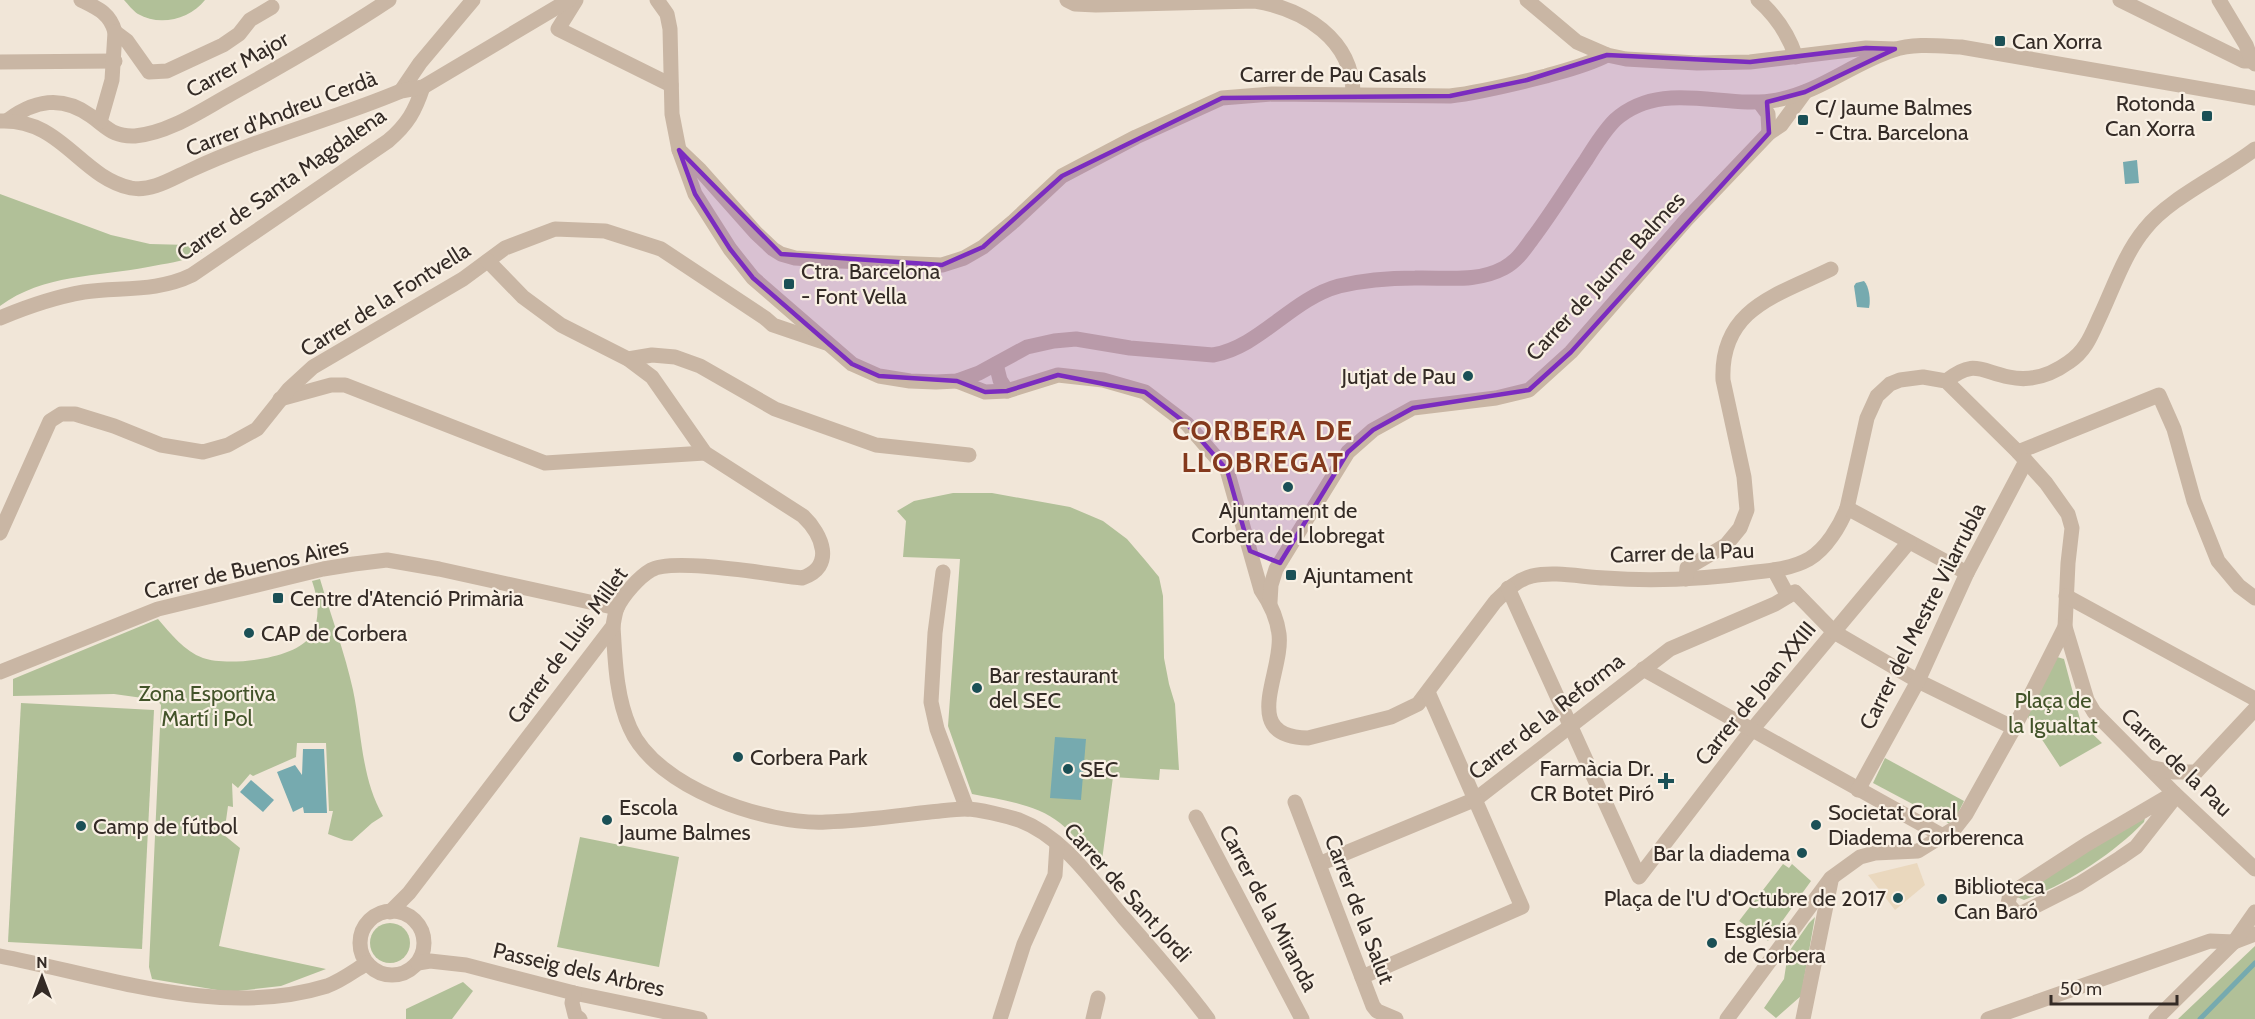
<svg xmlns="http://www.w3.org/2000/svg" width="2255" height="1019" viewBox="0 0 2255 1019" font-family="Cabin,sans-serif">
	<rect width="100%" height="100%" fill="#f1e6d8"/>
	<g fill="#b1c098">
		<path d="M124,0H205C190,19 160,27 138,14C133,11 128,4 124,0Z"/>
		<path d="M0,194L111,235L150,244L189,245L202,252C185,262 167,263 148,267C97,277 43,274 0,306Z"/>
		<path d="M953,493H992L1070,507L1103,521L1127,539L1145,560L1159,577L1163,596L1164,658L1169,684L1175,704L1179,770L1160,769L1159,780L1113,777L1101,868C1088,853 1076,836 1060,823C1036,804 1002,800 972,794L948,726L960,559L903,557L906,521L897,511L914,501Z"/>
		<path d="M320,579C331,616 345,653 353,690C362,733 361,778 383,816L372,823L352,841L344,840L328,834L333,811H329L326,743H297L296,757L253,776L250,774L238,788L232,783L233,807L228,806L224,835L240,848L219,946L326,969L281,986L229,992L152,979L149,967L161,705L157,700L114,694L13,696V679L158,619C171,634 184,651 203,658C228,667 298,659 311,635C321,619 318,598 312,581Z"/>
		<polygon points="2057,657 2064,659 2081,723 2102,743 2060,767 2026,715"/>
		<polygon points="21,703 154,710 142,949 8,942"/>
		<polygon points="1885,758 1964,801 1952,825 1873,783"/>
		<path d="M2145,818L2144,822C2113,854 2065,885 2024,900L2017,897L2093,848Z"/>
		<polygon points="580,837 679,857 659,967 557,947"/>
		<polygon points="1783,864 1789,868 1792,864 1811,881 1768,941 1739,921"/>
		<polygon points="1815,917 1801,996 1776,1018 1764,1008 1784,979 1788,953 1809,923"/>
		<circle cx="390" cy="943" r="20"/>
		<polygon points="2255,946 2255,1019 2178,1019"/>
		<polygon points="463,982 473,991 452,1019 406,1019 406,1009"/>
	</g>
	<polygon fill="#ead8be" points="1917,863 1925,885 1895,910 1868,875"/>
	<g fill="#76aaaf">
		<polygon points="2137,160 2139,183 2125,184 2123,162"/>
		<path d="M1864,281C1869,286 1871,300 1869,308L1857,307L1854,286L1856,283Z"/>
		<polygon points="1055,737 1086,739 1081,800 1050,798"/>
		<polygon points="303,749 324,749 327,813 304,813 303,807 293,812 277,772 295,765 302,775"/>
		<polygon points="251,780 274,800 263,812 240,792"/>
	</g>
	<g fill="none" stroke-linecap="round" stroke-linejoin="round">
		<polyline stroke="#76aaaf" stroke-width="5" points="2200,1019 2255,963"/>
		<g stroke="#c9b6a4" stroke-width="15">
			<path d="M81,0C97,8 110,13 115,32"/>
			<polyline points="576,0 558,29 671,85"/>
			<path d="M1067,0L1075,4L1096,5L1255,1C1303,9 1353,39 1353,94"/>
			<polyline points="1527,0 1577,42 1607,55 1626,59 1697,63 1750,62 1866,48 1895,49"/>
			<path d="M1758,0C1775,15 1789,36 1796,57"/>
			<polyline points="2120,0 2244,61 2252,61"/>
			<polyline points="2219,0 2246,45 2252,61 2255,64"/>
			<polyline points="0,62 115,61"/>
			<polyline points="401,91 420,63 473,0"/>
			<polyline points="1760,103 1768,114 1769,133"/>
			<path d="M8,120C35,100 62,95 91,116C108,128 113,137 135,136C169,133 202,110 231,94C285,64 338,34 389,0"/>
			<polyline points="100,122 112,80 115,32 127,41 149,72 167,71 223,45 239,34 250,20 272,7"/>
			<path d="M679,150L700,170L756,233L773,249L781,254L795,258L840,261L942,265L964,258L983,247L1014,221L1062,176L1136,137L1222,98L1272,94L1450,96C1483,92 1514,84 1546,76C1567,70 1588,65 1607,55"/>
			<path d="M0,318C26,307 55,297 84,292C121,287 157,292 192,275L388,141C408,124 415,111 423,87"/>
			<polyline points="628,359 652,355 675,357 700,366 775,409 876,445 969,455"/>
			<polyline points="996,364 1000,380 1007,391"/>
			<path d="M957,381L985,392L1007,391L1058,375L1103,380L1145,392L1187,424L1227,470L1261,590C1270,603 1277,618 1279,634C1284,672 1238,737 1308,738L1391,717L1418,704L1495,602C1506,591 1516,580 1532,576C1554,571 1582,577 1605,578C1656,582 1706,579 1756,572C1775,570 1793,568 1809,559C1826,549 1840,526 1847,508L1867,418L1877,396L1890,384L1900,380L1923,377L1946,381L2018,452L2046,483L2068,514L2072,528L2068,563L2065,627L2087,700L2094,712L2174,793L2255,869"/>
			<path d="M1946,381C1974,359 1980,371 2009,377C2031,382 2051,375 2069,362C2087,350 2092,333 2101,314C2114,286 2125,253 2145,229C2169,198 2223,174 2255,149"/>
			<polyline points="280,399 331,385 345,385 545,463 705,453"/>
			<polyline points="2018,452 2159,395 2174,429 2194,501 2218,561 2239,586 2255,598"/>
			<polyline points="1847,508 1967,573"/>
			<polyline points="0,533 50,421 61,414 75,414 114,426 161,445 203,452 228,445 257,429 289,389 313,367 463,279 505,248 555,229 605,231 661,249 765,318 773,325 826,343"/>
			<polyline points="1774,570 1788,596"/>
			<polyline points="943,572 935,633 931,702 937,729 967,809"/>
			<path d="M1686,579L1687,568L1726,545L1740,528L1747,510L1744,477L1723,380C1720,308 1778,295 1831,269"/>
			<polyline points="1508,588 1639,877 1751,731 1909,542"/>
			<polyline points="1795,592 1834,632 1918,681 2014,728"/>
			<polyline points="2066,596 2255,699"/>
			<polyline points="1270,602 1271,585 1276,569 1348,452 1373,430 1413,408 1496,398 1529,390 1571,352 1687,219 1769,133 1781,125 1805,92"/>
			<path d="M613,626C615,659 616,697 630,728C656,788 766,825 826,822C861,821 895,816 930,812C942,811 954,809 966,809C979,809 1006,816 1019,820C1064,837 1094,883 1124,918C1153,951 1182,984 1208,1019"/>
			<polyline points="1643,669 1943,836"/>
			<polyline points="0,672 158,609 323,569 354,564 387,560 439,569 617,608"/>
			<polyline points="2149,767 2173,772 2196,772 2255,709"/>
			<polyline points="1858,790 1918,681 1967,573 2026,461"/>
			<polyline points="2174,793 2087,844 2010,894 2008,904 2016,913 2022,913 2079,884 2120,858 2136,847 2176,796"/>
			<polyline points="1295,802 1373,1006 1377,1011 1396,1019"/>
			<polyline points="1196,817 1302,1019"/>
			<polyline points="1319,864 1476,799 1670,649 1775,604 1795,592"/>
			<circle cx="392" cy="943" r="32"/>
			<path d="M390,912L409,893L613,626C614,620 615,613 617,608C623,595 639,577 651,570C672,557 773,575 802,578C836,567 822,534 803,516L705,453L652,377L628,359L561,325L523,297L488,261"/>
			<path d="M0,956C105,976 220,1019 327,986C341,981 354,971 367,963"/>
			<polyline points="418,963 430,961 466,965 574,993 700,1019"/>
			<polyline points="1362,977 1522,907 1428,692"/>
			<polyline points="574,993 572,1003 575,1015 580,1019"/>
			<polyline points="1000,1019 1024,944 1055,875 1057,844"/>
			<polyline points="1093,1019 1098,998"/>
			<polyline points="1727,1019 1831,878 1860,857 1875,853 1918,851 1955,828 1966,814 2014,728 2065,627"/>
			<polyline points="1803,1019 1831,881"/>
			<polyline points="1988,1019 2210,941 2234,942"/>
		</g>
		<g stroke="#c9b6a4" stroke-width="15">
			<path d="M657,0L667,14L670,29L672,114L679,150L695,194L730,249L753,278L852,364L879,376L910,381L936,382L957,381L979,373L1027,347L1054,341L1076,339L1130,348L1213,355C1260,347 1291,299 1339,286C1364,280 1390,278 1415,278C1446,277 1476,283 1504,268C1517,261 1524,250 1532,239C1551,214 1568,186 1586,160C1594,147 1604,131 1615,120C1662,78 1724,110 1777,100C1820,92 1853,63 1893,50C1914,43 1939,46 1961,47L2255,98"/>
			<path d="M0,121C61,118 80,177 131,188C152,192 173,178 191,170C259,138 332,120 401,91L423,87L569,0"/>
			<polyline points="2234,942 2255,934"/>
			<polyline points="2156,1019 2234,942 2255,912"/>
		</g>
	</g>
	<path fill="#7b2cbf" fill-opacity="0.2" stroke="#7b2cbf" stroke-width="4.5" stroke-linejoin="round" d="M1866,48L1895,49L1805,92L1767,102L1769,133L1571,352L1529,390L1413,408L1373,430L1348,452L1280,563L1250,551L1227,470L1187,424L1145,392L1058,375L1007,391L985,392L957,381L879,376L852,364L753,278L730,249L695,194L679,150L781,254L942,265L983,247L1062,176L1222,98L1450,96L1527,80L1607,55L1750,62Z"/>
	<g fill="#1b5056" stroke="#f9f0e4" stroke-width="2">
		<rect x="1994" y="35" width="12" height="12" rx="3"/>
		<rect x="2201" y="110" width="12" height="12" rx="3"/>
		<rect x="1797" y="114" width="12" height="12" rx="3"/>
		<rect x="783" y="278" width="12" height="12" rx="3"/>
		<circle cx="1468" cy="376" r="6"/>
		<circle cx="1288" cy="487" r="6"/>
		<rect x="1285" y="569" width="12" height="12" rx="3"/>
		<rect x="272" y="592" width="12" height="12" rx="3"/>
		<circle cx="249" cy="633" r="6"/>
		<circle cx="977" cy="688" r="6"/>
		<circle cx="738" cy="757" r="6"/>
		<circle cx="1068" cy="769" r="6"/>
		<path d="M1663 772h6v6h6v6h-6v6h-6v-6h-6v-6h6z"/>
		<circle cx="607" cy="820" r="6"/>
		<circle cx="1816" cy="825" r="6"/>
		<circle cx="81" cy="826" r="6"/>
		<circle cx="1802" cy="853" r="6"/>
		<circle cx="1898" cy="898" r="6"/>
		<circle cx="1942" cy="899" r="6"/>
		<circle cx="1712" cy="943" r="6"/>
	</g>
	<g text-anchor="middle" stroke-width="4.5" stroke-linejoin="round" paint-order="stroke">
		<g font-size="22" fill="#342b26" stroke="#f9f0e4" text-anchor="start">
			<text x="2012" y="49">Can Xorra</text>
			<text x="2195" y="111" text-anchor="end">Rotonda<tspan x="2195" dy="25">Can Xorra</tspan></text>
			<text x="1815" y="115">C/ Jaume Balmes<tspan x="1815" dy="25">- Ctra. Barcelona</tspan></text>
			<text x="801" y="279">Ctra. Barcelona<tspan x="801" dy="25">- Font Vella</tspan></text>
			<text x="1456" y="384" text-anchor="end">Jutjat de Pau</text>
			<text x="1288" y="518" text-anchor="middle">Ajuntament de<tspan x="1288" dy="25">Corbera de Llobregat</tspan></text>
			<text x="1303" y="583">Ajuntament</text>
			<text x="290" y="606">Centre d'Atenció Primària</text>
			<text x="261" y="641">CAP de Corbera</text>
			<text x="989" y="683">Bar restaurant<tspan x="989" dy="25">del SEC</tspan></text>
			<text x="750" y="765">Corbera Park</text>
			<text x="1654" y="776" text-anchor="end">Farmàcia Dr.<tspan x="1654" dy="25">CR Botet Piró</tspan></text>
			<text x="1080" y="777">SEC</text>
			<text x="619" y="815">Escola<tspan x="619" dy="25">Jaume Balmes</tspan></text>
			<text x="1828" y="820">Societat Coral<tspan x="1828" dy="25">Diadema Corberenca</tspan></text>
			<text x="93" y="834">Camp de fútbol</text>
			<text x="1790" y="861" text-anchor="end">Bar la diadema</text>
			<text x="1954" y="894">Biblioteca<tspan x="1954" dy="25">Can Baró</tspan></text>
			<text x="1886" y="906" text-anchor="end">Plaça de l'U d'Octubre de 2017</text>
			<text x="1724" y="938">Església<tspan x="1724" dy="25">de Corbera</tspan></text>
		</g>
		<g font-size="22" fill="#342b26" stroke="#f9f0e4">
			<text transform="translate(237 64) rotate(-29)" y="8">Carrer Major</text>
			<text x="1333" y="82">Carrer de Pau Casals</text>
			<text transform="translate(281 113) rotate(-21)" y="8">Carrer d'Andreu Cerdà</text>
			<text transform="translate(281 184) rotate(-35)" y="8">Carrer de Santa Magdalena</text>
			<text transform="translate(1605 276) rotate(-47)" y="8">Carrer de Jaume Balmes</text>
			<text transform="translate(385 299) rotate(-32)" y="8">Carrer de la Fontvella</text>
			<text transform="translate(1682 552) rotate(-2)" y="8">Carrer de la Pau</text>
			<text transform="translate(246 568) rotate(-13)" y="8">Carrer de Buenos Aires</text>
			<text transform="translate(1922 616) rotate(-63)" y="8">Carrer del Mestre Vilarrubla</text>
			<text transform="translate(567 645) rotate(-54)" y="8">Carrer de Lluis Millet</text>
			<text transform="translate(1755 693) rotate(-51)" y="8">Carrer de Joan XXIII</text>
			<text transform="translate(1546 716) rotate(-38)" y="8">Carrer de la Reforma</text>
			<text transform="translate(2177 762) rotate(44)" y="8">Carrer de la Pau</text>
			<text transform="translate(1128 892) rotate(48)" y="8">Carrer de Sant Jordi</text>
			<text transform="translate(1269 908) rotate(62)" y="8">Carrer de la Miranda</text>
			<text transform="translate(1360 909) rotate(69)" y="8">Carrer de la Salut</text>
			<text transform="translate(579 969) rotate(13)" y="8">Passeig dels Arbres</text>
		</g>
		<g font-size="22" fill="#425329" stroke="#f9f0e4">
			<text x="207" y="701">Zona Esportiva<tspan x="207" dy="25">Martí i Pol</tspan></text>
			<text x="2053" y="708">Plaça de<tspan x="2053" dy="25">la Igualtat</tspan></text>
		</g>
		<g font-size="28" font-weight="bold" letter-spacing="1.5" fill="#84391d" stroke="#f9f0e4">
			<text x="1263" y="440">CORBERA DE<tspan x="1263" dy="32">LLOBREGAT</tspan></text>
		</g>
	</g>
	<g transform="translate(42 977)" stroke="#f9f0e4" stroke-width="4.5" paint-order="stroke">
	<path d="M0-4.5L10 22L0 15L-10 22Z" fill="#342b26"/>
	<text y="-9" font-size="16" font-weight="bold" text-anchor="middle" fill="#342b26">N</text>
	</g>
	<path d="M2051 995v9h126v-9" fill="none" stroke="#342b26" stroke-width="3"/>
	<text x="2060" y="995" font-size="18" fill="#342b26" stroke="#f9f0e4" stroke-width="4.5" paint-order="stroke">50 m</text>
</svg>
